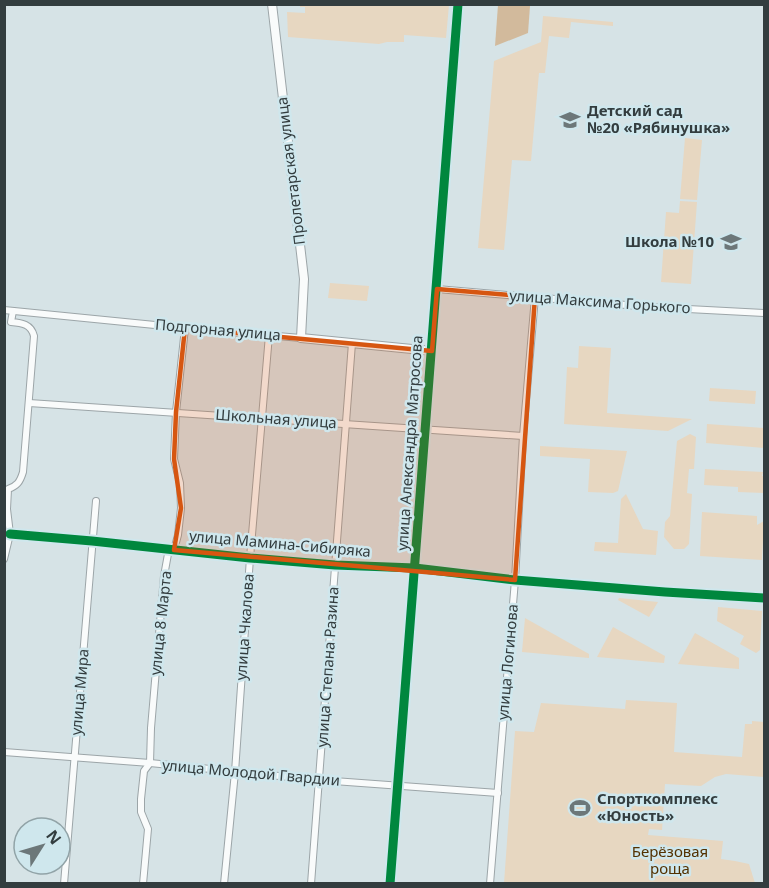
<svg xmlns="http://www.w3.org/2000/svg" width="769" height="888" viewBox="0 0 769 888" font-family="'Noto Sans',sans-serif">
	<rect width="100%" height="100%" fill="#d6e3e6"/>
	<g fill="#e7d7c1">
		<polygon points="300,4 449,5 446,38 404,35 404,42 387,42 379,44 288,37 287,12 305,13 305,7 300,7"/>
		<polygon points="543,16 613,22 613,26 571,22 569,38 549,36 545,73 539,73 531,161 512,160 504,250 478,248 494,61 541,42"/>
		<polygon points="685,138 702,140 697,200 680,199"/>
		<polygon points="680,201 697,202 691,284 661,282 666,212 679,213"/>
		<polygon points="330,283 369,286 367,301 328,298"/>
		<polygon points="579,346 611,348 607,413 692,419 668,431 564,424 567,367 578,368"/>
		<polygon points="710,388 756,391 755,404 709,401"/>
		<polygon points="707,424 764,428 764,448 706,443"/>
		<polygon points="690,434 696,437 694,469 689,469 687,493 692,494 689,544 684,549 674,549 664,537 665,522 670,516 677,441"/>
		<polygon points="540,446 627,451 618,491 613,493 588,492 590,459 540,456"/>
		<polygon points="705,469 763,472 762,476 764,476 764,493 738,492 738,487 704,485"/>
		<polygon points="626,494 643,529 658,531 656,555 594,551 595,542 618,543 621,499"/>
		<polygon points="702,512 757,516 757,525 764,521 762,560 700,556"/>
		<polygon points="619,598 658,602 649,617 618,600"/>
		<polygon points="718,607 762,611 760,650 756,653 740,644 744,636 717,621"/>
		<polygon points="525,618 589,654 589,658 522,652"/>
		<polygon points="613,627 665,656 664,663 597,657"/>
		<polygon points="695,633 739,658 739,669 678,664"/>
		<polygon points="626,700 677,703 674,752 742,757 745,724 752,724 752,721 764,722 764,777 726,774 715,777 701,786 665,784 662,830 649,829 648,835 723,841 721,859 735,861 749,864 755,883 504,883 515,731 534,732 541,703 625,709"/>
	</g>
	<polygon fill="#d2ba9c" points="498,5 530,6 528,33 495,46"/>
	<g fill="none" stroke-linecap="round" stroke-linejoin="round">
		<g stroke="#9ca5a8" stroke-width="8">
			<g id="minor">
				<polyline points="437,289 650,307 764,313"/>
				<polyline points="4,310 185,328 301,338"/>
				<polyline points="432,351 458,4"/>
				<polyline points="29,403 523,436"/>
				<polyline points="10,534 92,541 250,558 335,565 415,568 515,580 665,592 764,598"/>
				<path d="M4,559L10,534L7,509L8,489C17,486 20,482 23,472L34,336C31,324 22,323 11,322L13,311"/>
				<polyline points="4,752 150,763 320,780 498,793"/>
				<polyline points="64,884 96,501"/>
				<polyline points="143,884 148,829 141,812 141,799 144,771 150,763 151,728 164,576 168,554 174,550 178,535 181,508 180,483 174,459 176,412 185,328"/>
				<polyline points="224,884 235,772 250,558 269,335"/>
				<polyline points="311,884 352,343"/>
				<polyline points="490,884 515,580 523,436 535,297"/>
			</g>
		</g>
		<g stroke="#9ca5a8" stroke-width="10">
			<polyline id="tertiary" points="272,4 304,279 301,338 432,351 390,884"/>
		</g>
		<use href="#minor" stroke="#f9fbfb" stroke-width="6"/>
		<use href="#tertiary" stroke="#f9fbfb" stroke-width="8"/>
		<g stroke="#cfe7ed" stroke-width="13">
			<g id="cycleway">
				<polyline points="10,534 92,541 250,558 335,565 415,568 515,580 665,592 764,598"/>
				<polyline points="390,884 458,4"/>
			</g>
		</g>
		<use href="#cycleway" stroke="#00873e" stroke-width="9"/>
	</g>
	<path fill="#d65611" fill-opacity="0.2" stroke="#d65611" stroke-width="4.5" stroke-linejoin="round" d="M437,289L535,297L515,580L174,550L181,508L174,459L176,412L185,328L432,351Z"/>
	<defs>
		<g id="school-bare" transform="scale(1.62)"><path d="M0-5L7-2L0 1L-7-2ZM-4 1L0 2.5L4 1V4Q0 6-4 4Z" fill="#6c7779" stroke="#cfe7ed" stroke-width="2.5" paint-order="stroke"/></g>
		<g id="stadium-bare" transform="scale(1.62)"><path d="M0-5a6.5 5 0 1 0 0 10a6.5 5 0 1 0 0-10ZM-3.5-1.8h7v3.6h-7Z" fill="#6c7779" stroke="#cfe7ed" stroke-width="2.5" paint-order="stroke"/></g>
	</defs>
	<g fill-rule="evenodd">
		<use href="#school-bare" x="570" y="120"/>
		<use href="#school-bare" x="731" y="242"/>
		<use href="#stadium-bare" x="580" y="808"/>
	</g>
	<g text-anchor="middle" stroke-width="5" stroke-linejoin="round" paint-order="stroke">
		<g font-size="15" font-weight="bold" fill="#333d3f" stroke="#cfe7ed" text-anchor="start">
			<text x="587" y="116">Детский сад<tspan x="587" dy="17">№20 «Рябинушка»</tspan></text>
			<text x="714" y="247" text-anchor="end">Школа №10</text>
			<text x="597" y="804">Спорткомплекс<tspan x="597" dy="17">«Юность»</tspan></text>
		</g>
		<g font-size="15" fill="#333d3f" stroke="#cfe7ed">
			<text transform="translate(291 171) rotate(-97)" y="5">Пролетарская улица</text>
			<text transform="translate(600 302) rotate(4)" y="5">улица Максима Горького</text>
			<text transform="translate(218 330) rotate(5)" y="5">Подгорная улица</text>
			<text transform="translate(276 419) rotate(4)" y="5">Школьная улица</text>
			<text transform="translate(410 443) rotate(-86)" y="5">улица Александра Матросова</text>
			<text transform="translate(280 544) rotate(5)" y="5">улица Мамина-Сибиряка</text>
			<text transform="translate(161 623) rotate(-84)" y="5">улица 8 Марта</text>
			<text transform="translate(245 627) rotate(-86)" y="5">улица Чкалова</text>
			<text transform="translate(508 662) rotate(-85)" y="5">улица Логинова</text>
			<text transform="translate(328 667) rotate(-86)" y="5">улица Степана Разина</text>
			<text transform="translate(80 692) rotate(-85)" y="5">улица Мира</text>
			<text transform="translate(251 773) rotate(5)" y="5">улица Молодой Гвардии</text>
		</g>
		<g font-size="15" fill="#533100" stroke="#cfe7ed">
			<text x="670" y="857">Берёзовая<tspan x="670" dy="17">роща</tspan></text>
		</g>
	</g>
	<rect width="769" height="888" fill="none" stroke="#333d3f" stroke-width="12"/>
	<g transform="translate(42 846) rotate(53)"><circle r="28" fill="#cfe7ed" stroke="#91a3a7" stroke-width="1.5"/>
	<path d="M0-4.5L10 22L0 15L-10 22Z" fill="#6c7779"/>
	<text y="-9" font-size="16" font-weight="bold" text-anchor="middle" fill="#333d3f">N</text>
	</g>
</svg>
